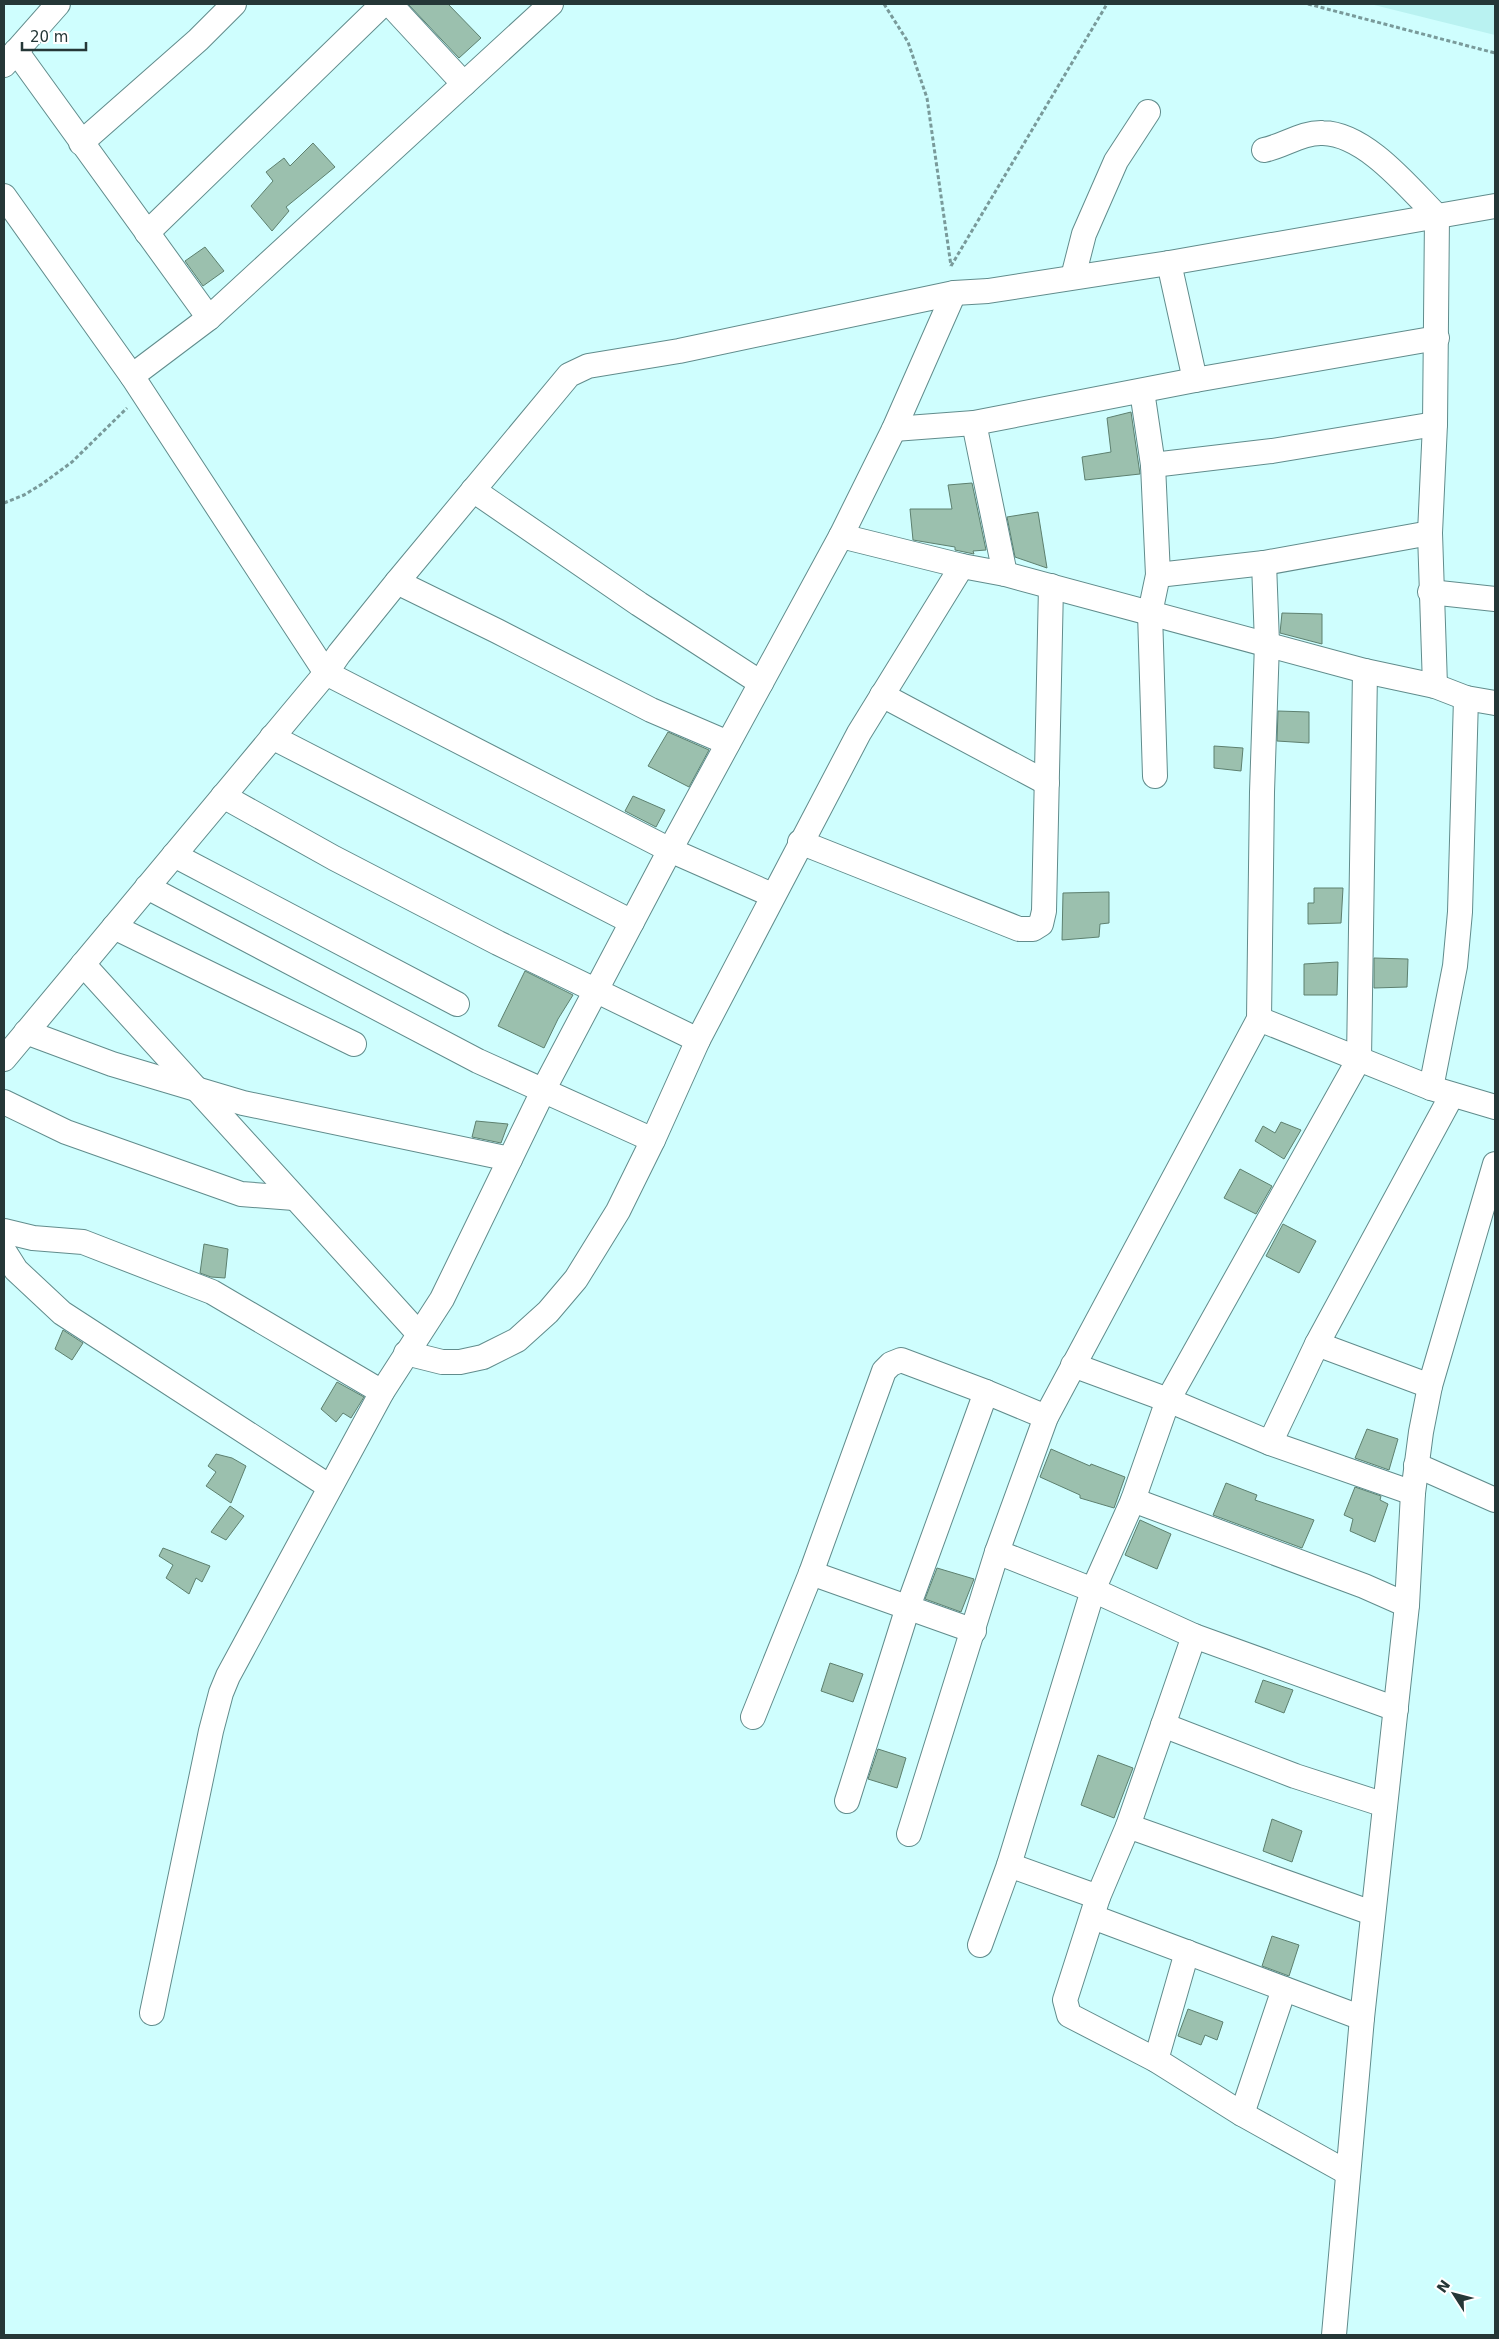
<svg xmlns="http://www.w3.org/2000/svg" width="1499" height="2339" viewBox="0 0 1499 2339" font-family="'DejaVu Sans',sans-serif">
	<rect width="100%" height="100%" fill="#cffefe"/>
	<polygon fill="#b9f2f1" points="1370,4 1495,4 1495,35"/>
	<g fill="#9bc0ae" stroke="#5d806f">
		<polygon points="408,4 448,4 481,38 459,58"/>
		<polygon points="313,143 335,167 286,207 289,211 272,231 251,206 273,181 266,172 284,158 290,166"/>
		<polygon points="205,247 224,271 203,286 185,261"/>
		<polygon points="1131,412 1140,474 1085,480 1082,457 1111,452 1107,418"/>
		<polygon points="972,483 986,550 973,551 974,554 955,550 955,547 913,540 910,509 952,509 948,485"/>
		<polygon points="1038,512 1047,568 1015,557 1007,517"/>
		<polygon points="1282,613 1322,614 1322,644 1280,633"/>
		<polygon points="1278,711 1309,712 1309,743 1277,741"/>
		<polygon points="668,732 709,750 689,787 648,766"/>
		<polygon points="1214,746 1243,748 1241,771 1214,768"/>
		<polygon points="633,796 665,810 656,827 625,811"/>
		<polygon points="1314,888 1343,888 1341,923 1308,924 1308,903 1314,903"/>
		<polygon points="1109,892 1109,923 1100,924 1099,937 1062,940 1063,893"/>
		<polygon points="1374,958 1408,959 1407,987 1374,988"/>
		<polygon points="1338,962 1337,995 1304,995 1304,964"/>
		<polygon points="525,971 573,995 558,1019 544,1048 498,1026"/>
		<polygon points="476,1121 508,1124 501,1143 472,1137"/>
		<polygon points="1281,1122 1301,1130 1284,1159 1255,1141 1263,1126 1275,1133"/>
		<polygon points="1240,1169 1272,1186 1256,1214 1224,1198"/>
		<polygon points="1283,1224 1316,1241 1299,1273 1266,1256"/>
		<polygon points="204,1244 228,1249 225,1278 211,1277 200,1273"/>
		<polygon points="63,1330 83,1343 72,1360 55,1349"/>
		<polygon points="337,1382 364,1397 351,1418 343,1413 336,1422 321,1409"/>
		<polygon points="1367,1429 1398,1439 1389,1470 1355,1458"/>
		<polygon points="1051,1449 1090,1466 1091,1464 1125,1477 1114,1508 1080,1498 1080,1495 1040,1477"/>
		<polygon points="216,1454 232,1458 246,1466 231,1503 206,1486 216,1472 208,1466"/>
		<polygon points="1226,1483 1257,1495 1255,1500 1314,1520 1302,1548 1213,1515"/>
		<polygon points="1355,1487 1381,1496 1380,1500 1388,1504 1375,1542 1350,1531 1353,1519 1344,1515"/>
		<polygon points="230,1506 244,1516 226,1540 211,1532"/>
		<polygon points="1140,1520 1171,1534 1157,1569 1125,1555"/>
		<polygon points="163,1548 210,1566 202,1582 196,1578 189,1594 166,1578 173,1565 159,1556"/>
		<polygon points="937,1568 974,1579 961,1612 925,1599"/>
		<polygon points="830,1663 863,1674 853,1702 821,1691"/>
		<polygon points="1263,1680 1293,1690 1284,1713 1255,1702"/>
		<polygon points="878,1749 906,1758 897,1788 868,1779"/>
		<polygon points="1098,1755 1133,1768 1114,1818 1081,1805"/>
		<polygon points="1272,1819 1302,1831 1292,1862 1263,1851"/>
		<polygon points="1272,1936 1299,1945 1289,1976 1262,1966"/>
		<polygon points="1188,2009 1223,2022 1217,2040 1205,2035 1201,2045 1178,2036"/>
	</g>
	<g fill="none" stroke-linecap="round" stroke-linejoin="round">
		<g stroke="#618c8c" stroke-width="26">
			<g id="street">
				<polyline points="390,4 464,84"/>
				<polyline points="16,51 209,318"/>
				<polyline points="4,65 58,4"/>
				<polyline points="81,143 198,40 234,4"/>
				<path d="M1264,150C1284,146 1302,132 1323,133C1366,134 1409,188 1437,216L1435,424L1430,533L1435,686"/>
				<polyline points="4,196 132,376 326,673 670,850 772,895"/>
				<polyline points="147,233 383,4"/>
				<polyline points="1169,263 1195,380"/>
				<polyline points="1073,277 1084,234 1116,161 1148,112"/>
				<polyline points="132,376 209,318 551,4"/>
				<polyline points="1142,391 1153,465 1158,575 1150,613 1155,776"/>
				<polyline points="974,423 1005,574"/>
				<polyline points="894,429 974,423 1195,380 1437,338"/>
				<polyline points="1153,465 1272,451 1435,424"/>
				<polyline points="473,490 639,604 761,683"/>
				<polyline points="841,536 962,566 1005,574 1365,671 1435,686 1466,698 1495,703"/>
				<polyline points="1158,575 1264,563 1430,533"/>
				<polyline points="397,582 497,631 651,710 728,743"/>
				<polyline points="1430,592 1495,599"/>
				<polyline points="882,695 1047,783"/>
				<polyline points="272,737 632,922"/>
				<polyline points="223,796 334,858 498,943 698,1040"/>
				<polyline points="800,842 1019,929 1033,929 1041,924 1044,911 1051,586"/>
				<polyline points="174,855 457,1004"/>
				<polyline points="147,887 478,1061 653,1140"/>
				<polyline points="114,927 354,1044"/>
				<polyline points="83,964 419,1334"/>
				<polyline points="1259,1019 1431,1088 1495,1107"/>
				<polyline points="26,1032 112,1064 243,1103 510,1159"/>
				<polyline points="4,1059 326,673 339,654 397,582 569,375 588,366 679,351 954,293 988,291 1169,263 1495,206"/>
				<polyline points="1431,1088 1455,966 1460,912 1466,698"/>
				<polyline points="4,1102 66,1132 241,1194 294,1198"/>
				<polyline points="4,1231 33,1238 83,1242 212,1292 382,1392"/>
				<polyline points="4,1251 16,1270 62,1313 330,1487"/>
				<polyline points="1317,1344 1430,1386"/>
				<polyline points="406,1353 442,1362 460,1362 483,1357 517,1340 548,1312 576,1279 618,1211 653,1140 698,1040 859,733 962,566"/>
				<polyline points="1073,1365 1168,1400 1270,1443 1413,1493"/>
				<polyline points="1270,1443 1317,1344 1452,1095"/>
				<polyline points="1416,1465 1495,1500"/>
				<polyline points="1133,1500 1364,1586 1407,1605"/>
				<polyline points="997,1552 1093,1590 1194,1636 1396,1709"/>
				<polyline points="811,1573 974,1631"/>
				<polyline points="1194,1636 1128,1826 1098,1897 1065,2000 1069,2015 1156,2060 1242,2114 1348,2173"/>
				<polyline points="753,1717 811,1573 884,1371 891,1364 901,1360 986,1392 1046,1417"/>
				<polyline points="1163,1725 1295,1776 1385,1805"/>
				<polyline points="847,1801 908,1607 986,1392"/>
				<polyline points="1128,1826 1372,1913"/>
				<polyline points="909,1834 997,1552 1046,1417 1259,1019 1262,792 1267,643 1264,563"/>
				<polyline points="1009,1865 1098,1897"/>
				<polyline points="1093,1917 1362,2018"/>
				<polyline points="980,1945 1009,1865 1093,1590 1133,1500 1168,1400 1359,1059 1365,671"/>
				<polyline points="152,2013 211,1731 221,1693 228,1676 382,1392 442,1299 547,1083 670,850 841,536 894,429 954,293"/>
				<polyline points="1156,2060 1187,1952"/>
				<polyline points="1242,2114 1284,1989"/>
				<polyline points="1334,2335 1362,2018 1407,1605 1413,1493 1421,1432 1430,1386 1495,1164"/>
			</g>
		</g>
		<g stroke="#799a9a" stroke-width="3" stroke-dasharray="4 2.5" stroke-linecap="butt">
			<polyline points="884,4 908,42 927,98 951,266"/>
			<polyline points="1308,4 1495,53"/>
			<polyline points="951,266 1107,4"/>
			<polyline points="4,503 24,495 42,484 72,462 127,408"/>
		</g>
		<use href="#street" stroke="#fff" stroke-width="24"/>
	</g>
	<rect width="1499" height="2339" fill="none" stroke="#253737" stroke-width="10"/>
	<g transform="translate(1454 2294) rotate(306)" stroke="#ffffff" stroke-width="4" paint-order="stroke">
	<path d="M0-4L9 19L0 12L-9 19Z" fill="#253737"/>
	<text y="-8" font-size="14" font-weight="bold" text-anchor="middle" fill="#253737">N</text>
	</g>
	<path d="M22 42v8h64v-8" fill="none" stroke="#253737" stroke-width="2.5"/>
	<text x="30" y="42" font-size="15" fill="#253737" stroke="#ffffff" stroke-width="4" paint-order="stroke">20 m</text>
</svg>
